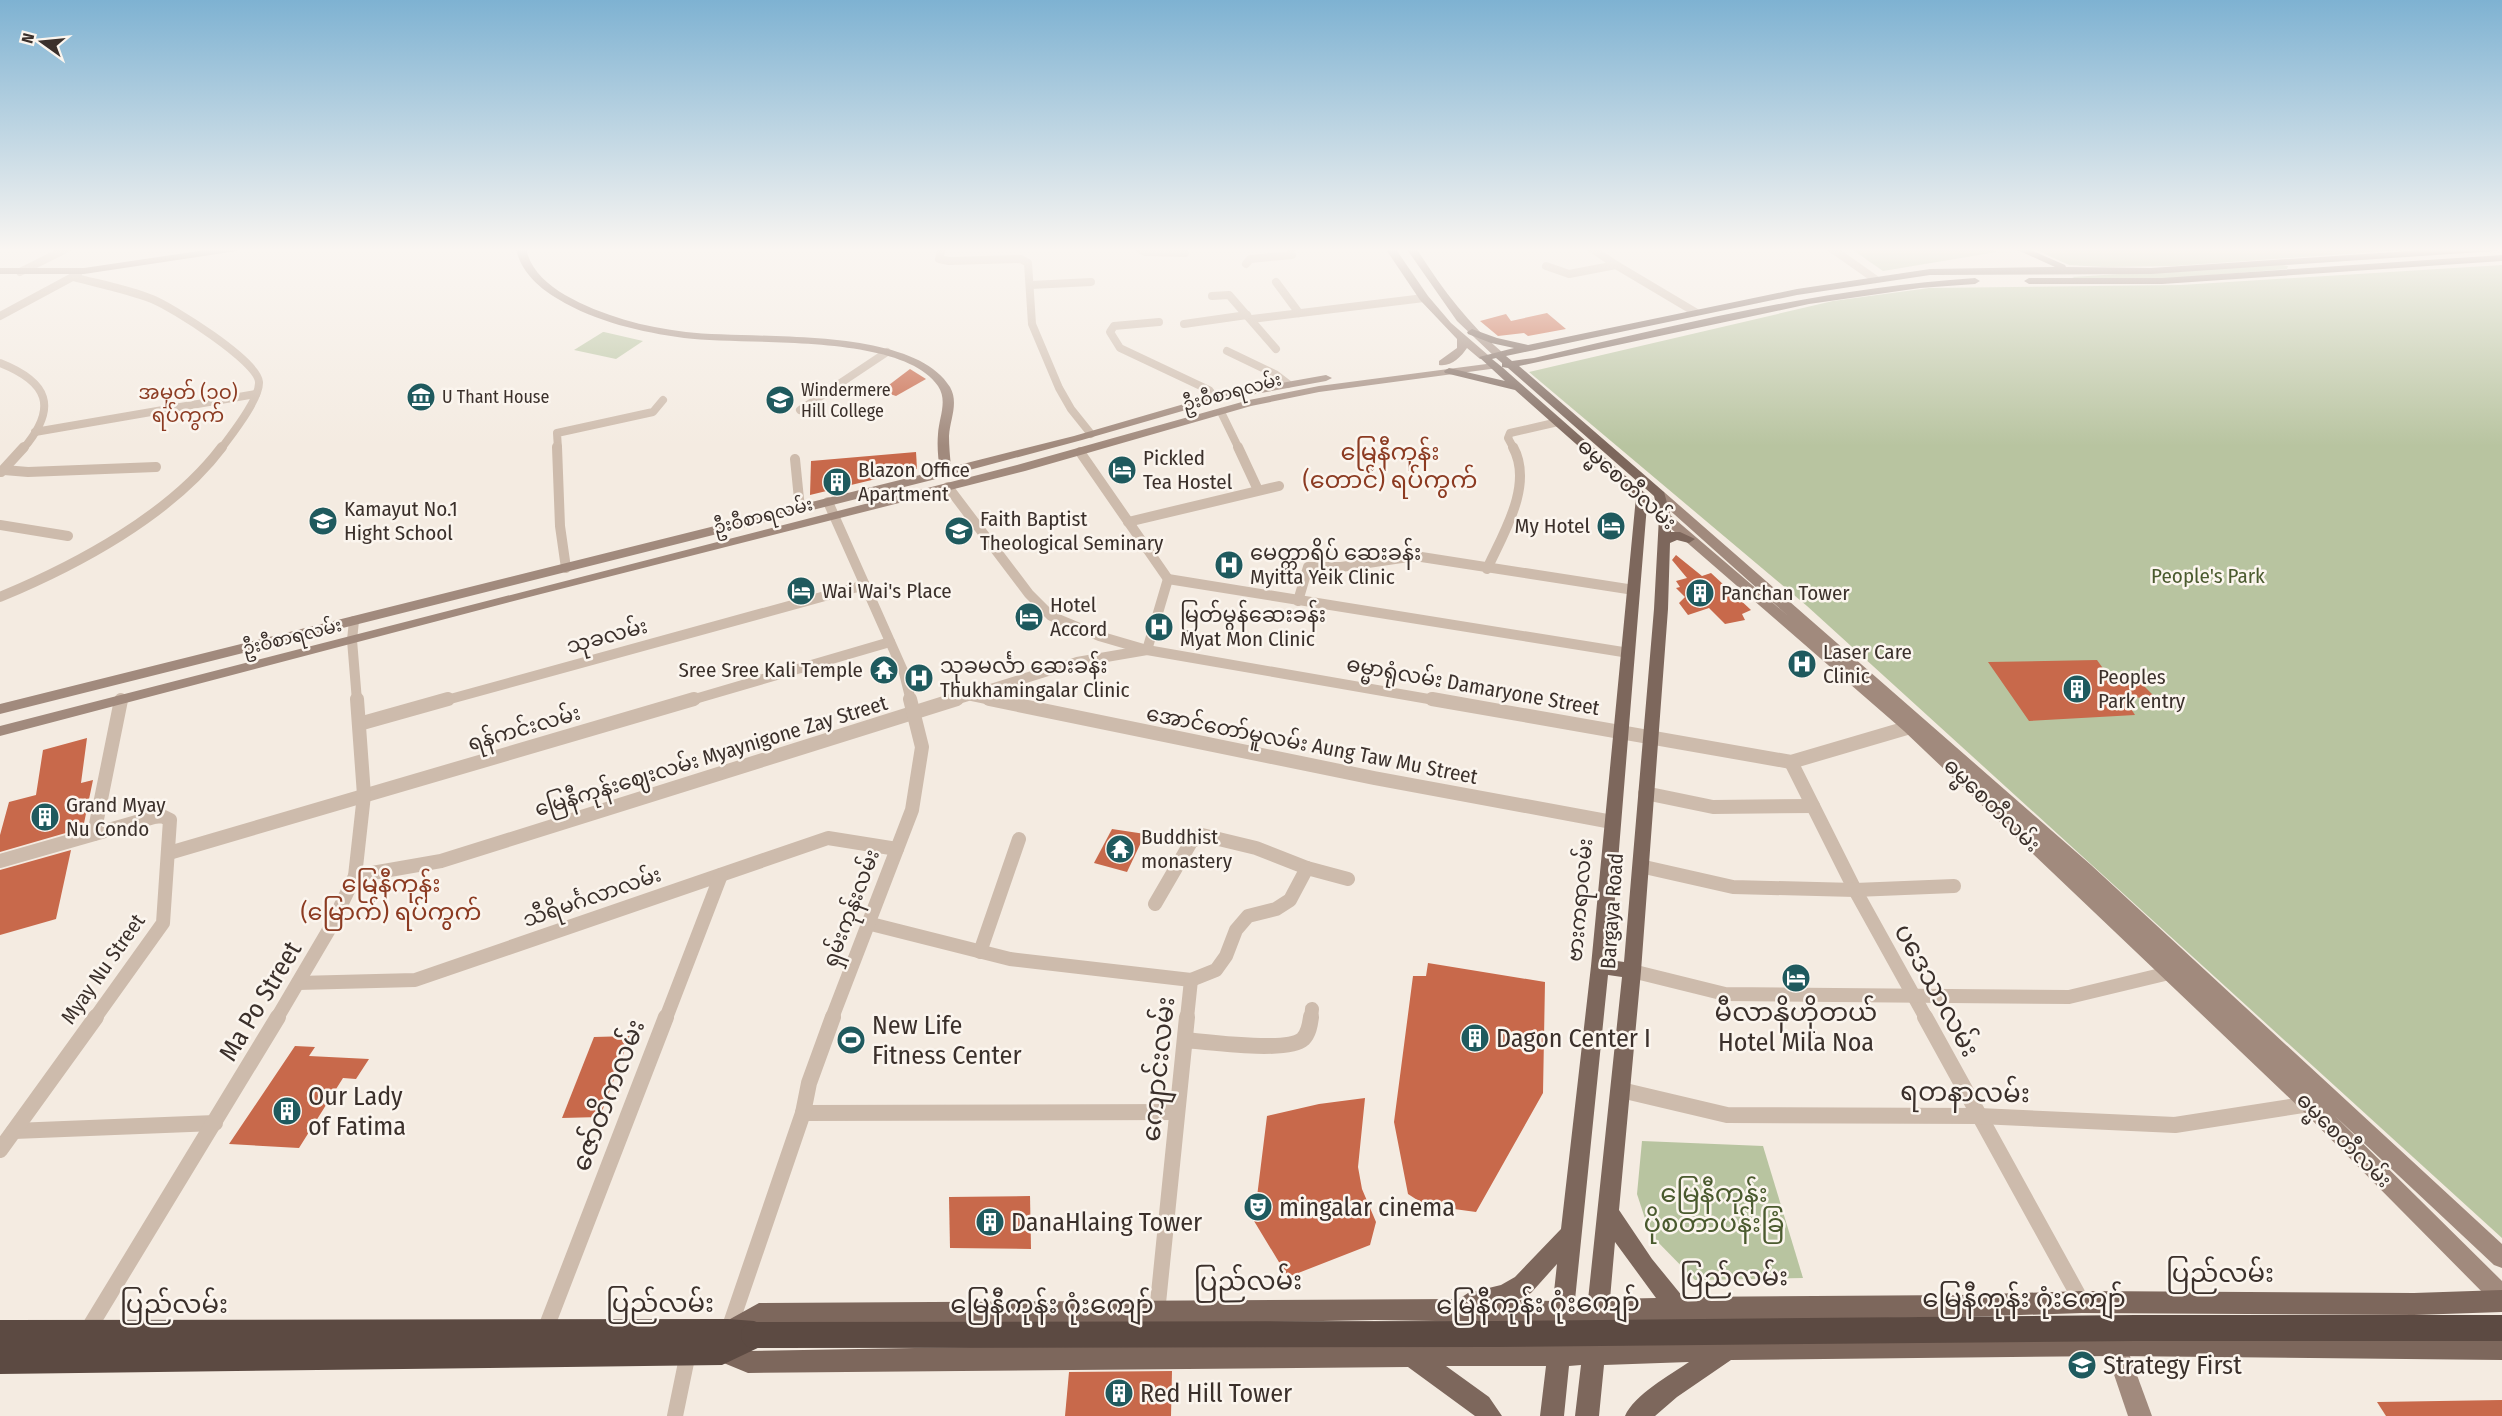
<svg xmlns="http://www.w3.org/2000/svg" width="2502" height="1416" viewBox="0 0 2502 1416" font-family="'Fira Sans Condensed','Noto Sans Myanmar',sans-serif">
	<rect width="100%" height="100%" fill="#f4ebe1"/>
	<g fill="#b8c4a0">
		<polygon points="1850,248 1990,248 1997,252 1883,271"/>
		<polygon points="2032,248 2433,248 2175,266 2104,267 2069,265"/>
		<polygon points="2278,264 2288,266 2287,269 2175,278 2079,280 2072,277"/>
		<polygon points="2502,265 2502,1238 1807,606 1529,372 1833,301 1929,288 2181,285"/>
		<polygon points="603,332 604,332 643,341 616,359 574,350"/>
		<polygon points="1642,1141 1763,1146 1803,1278 1695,1280 1650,1234 1637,1194"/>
	</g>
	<g fill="#c8694b">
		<polygon points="1547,313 1566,329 1528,336 1524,333 1498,336 1480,321 1506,314 1511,321"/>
		<polygon points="910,369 926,379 896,396 881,391"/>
		<polygon points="916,452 917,469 810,495 811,461"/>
		<polygon points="1676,555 1702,576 1711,573 1751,610 1742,614 1745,620 1725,624 1709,608 1688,615 1679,603 1685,597 1676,588 1680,587 1676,581 1687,578 1672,560"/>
		<polygon points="2097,660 2112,681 2140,682 2154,696 2125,699 2135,715 2029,721 1988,662"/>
		<polygon points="87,738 81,783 93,780 83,828 0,852 0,835 9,802 36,795 43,750"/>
		<polygon points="1112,829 1145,834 1127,872 1094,863"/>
		<polygon points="71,850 56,919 0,935 0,870"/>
		<polygon points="1428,963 1545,982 1543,1093 1476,1212 1425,1205 1408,1194 1394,1122 1413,976 1426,976"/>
		<polygon points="630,1036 600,1117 562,1118 594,1037"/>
		<polygon points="295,1046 315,1047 309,1056 369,1059 356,1079 343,1078 299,1148 229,1144"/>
		<polygon points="1365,1098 1358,1167 1362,1189 1376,1222 1370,1245 1288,1277 1254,1221 1267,1116 1319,1104"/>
		<polygon points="1030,1196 1031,1249 950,1248 949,1197"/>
		<polygon points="1172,1371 1171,1416 1065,1416 1069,1372"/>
		<polygon points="2502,1400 2502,1416 2386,1416 2377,1402"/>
	</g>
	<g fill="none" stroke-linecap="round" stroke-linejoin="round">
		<g stroke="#cdbbac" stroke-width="8">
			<polyline points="942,248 939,259 949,261 1021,259 1028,263 1032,324 1059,388 1071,409 1091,434"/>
			<polyline points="1138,248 1145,252 1185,253"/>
			<polyline points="1591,248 1616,265"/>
			<polyline points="1831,248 1875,279"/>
			<polyline points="1246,264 1250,259 1292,255 1291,248"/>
			<polyline points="1546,266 1569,274 1616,265 1695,312"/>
			<polyline points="20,272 68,248"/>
			<path d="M73,277C99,284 127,289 152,299C172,307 258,361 259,382C260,399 231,435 221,449"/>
			<polyline points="1276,282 1299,313"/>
			<polyline points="1031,285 1091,282"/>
			<polyline points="1212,296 1229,295 1276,349"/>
			<polyline points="0,316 78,274"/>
			<polyline points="1252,319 1424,298"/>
			<polyline points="1159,322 1114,326 1110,332 1120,348 1209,390 1215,398"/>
			<polyline points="1184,324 1247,315"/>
			<polyline points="1227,351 1275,374 1288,384"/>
			<path d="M0,363C48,382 59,407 23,449"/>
			<polyline points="800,410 887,352"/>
			<polyline points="1221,412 1239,449"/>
			<polyline points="35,432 256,394"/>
			<polyline points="558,449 557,433 653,412 663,400"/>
			<polyline points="1514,449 1508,438 1510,433 1558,422"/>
		</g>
		<g stroke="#cdbbac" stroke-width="10">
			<polyline points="557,447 560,526 566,568"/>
			<polyline points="1238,447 1258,490"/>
			<polyline points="1080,452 1168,579"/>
			<polyline points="795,459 800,509"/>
			<polyline points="4,470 28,472 156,467"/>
			<polyline points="1,472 24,447"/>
			<polyline points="948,487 1029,594 1051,616 1099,636 1147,650 1440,701"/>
			<polyline points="828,502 904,673 911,701"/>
			<polyline points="1128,522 1279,486"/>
			<polyline points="0,525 68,536"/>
			<path d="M1487,569C1503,534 1534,485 1513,447"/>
			<polyline points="1168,579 1629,653"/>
			<path d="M0,597C77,565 171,515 222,447"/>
			<polyline points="1298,601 1308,567 1341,567 1415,556 1634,590"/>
			<polyline points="354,621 352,640 357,701"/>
			<polyline points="972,696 996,701"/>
			<polyline points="443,701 865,585"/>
			<polyline points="688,701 890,642"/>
			<polyline points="952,701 1077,662 1147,650 1168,579"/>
		</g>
		<g stroke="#cdbbac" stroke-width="14">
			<polyline points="989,699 1374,778 1612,822"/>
			<polyline points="1432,699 1791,762 1917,725"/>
			<polyline points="359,724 448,699"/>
			<polyline points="1791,762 1855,890 1926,1018"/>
			<polyline points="1645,793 1713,807 1813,806"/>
			<polyline points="94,834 121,700"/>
			<polyline points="169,853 694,699"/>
			<polyline points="0,861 154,817 162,816 170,820 163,923 95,1018"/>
			<polyline points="1640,866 1733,887 1855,890 1954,886"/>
			<polyline points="355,876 441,861 957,699"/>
			<polyline points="1155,904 1191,842 1202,835 1256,848 1307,868"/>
			<polyline points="867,923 1010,959 1191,980 1187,1018"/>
			<polyline points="980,952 1019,839"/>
			<polyline points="1632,971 1725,994 2069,997 2169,973"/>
			<polyline points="1191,980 1216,970 1226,956 1236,930 1248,916 1276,909 1290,900 1307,868 1348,879"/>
			<polyline points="298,983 415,980 828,838 897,849"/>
			<polyline points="277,1018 330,928 355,876 364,795 357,699"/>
			<polyline points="666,1018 721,875"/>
			<polyline points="832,1018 912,810 922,747 910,699"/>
			<polyline points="1311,1018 1312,1009"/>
		</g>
		<g stroke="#cdbbac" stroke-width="16">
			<polyline points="1925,1017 2082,1302"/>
			<path d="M1185,1040C1207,1042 1288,1053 1303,1039C1309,1033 1310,1024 1311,1017"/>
			<polyline points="1621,1090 1727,1115 1979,1116 2175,1125 2309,1104"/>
			<polyline points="803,1113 1177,1112"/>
			<polyline points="14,1131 215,1123"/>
			<polyline points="0,1150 96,1017"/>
			<polyline points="1157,1313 1187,1017"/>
			<polyline points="728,1332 803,1113 809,1083 833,1017"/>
			<polyline points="86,1333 278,1017"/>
			<polyline points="544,1333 666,1017"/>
			<polyline points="675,1416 688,1353"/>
		</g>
		<g fill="#a18a7d" fill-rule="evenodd">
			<polygon points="219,248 242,248 237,251 84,274 0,274 0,268 84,268"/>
			<path d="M516,248H526C530,270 547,284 565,295C602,316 644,327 686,332C752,340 912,325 950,387C959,403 950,419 949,436C949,446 950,457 951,467L1074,436L1215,395L1326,375L1332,378L1326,381L1217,401L1082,440L936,479L0,714V704L940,470C938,458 937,446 938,434C939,417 948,401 938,386C901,332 745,346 684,338C641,332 596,322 558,299C539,288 520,271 516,248Z"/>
			<path d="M1385,248H1395L1428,296L1451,323L1488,355V359H1480L1467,348C1461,357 1451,367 1439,365V361L1457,348V339L1420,300Z"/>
			<path d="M1406,248H1416C1441,287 1467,323 1503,353V357H1495L1457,321Z"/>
			<polygon points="1494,363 1498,364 1498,368 1319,392 1251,406 1025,471 537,595 0,736 0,726 1017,465 1249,400 1319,386"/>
			<polygon points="1660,491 1664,492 2091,865 2502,1244 2502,1268 2494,1265 2335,1116 2502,1281 2502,1307 2494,1304 2302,1110 1904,731 1661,520 1659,517 1661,514 1669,514 1787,615 1656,498 1654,495 1656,492"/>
			<polygon points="2115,1334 2123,1337 2152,1416 2128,1416 2104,1345 2107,1337"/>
		</g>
		<g fill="#7d675c" fill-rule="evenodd">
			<path d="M2013,248H2026L2065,265L2066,267L2151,268L2456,248H2501L2496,251L2151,274L1930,275L1797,295L1506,356L1512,361L1534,358C1680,324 1825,288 1975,278L1980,281L1975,284L1920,288L1809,304L1519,366L1664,492L1671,517V532H1680L1695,539L1689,543L1677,540L1670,543L1668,609L1641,971L1619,1210L1652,1259L1683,1297L1960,1295L2082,1291L2414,1293L2502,1290V1312L2414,1315L2082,1313L1960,1317L1607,1322L1605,1327L1597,1330L1589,1327L1587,1322L1572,1323L1570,1328L1562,1331L1554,1328L1552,1323L1375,1320L1157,1324L762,1325L731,1342L723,1339L720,1331L723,1323L759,1303L1459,1299L1468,1293L1501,1285L1515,1277L1561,1229L1591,966L1636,497L1515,390L1445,373L1444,371L1449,368L1505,381L1479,357L1514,348L1491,343L1468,334L1467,332L1472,329L1497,338L1528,345L1797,289L1930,269L2055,267ZM1496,358L1502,363V367L1492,359ZM1502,367L1508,368L1654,496L1659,517L1654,609L1624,962L1610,960L1647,505L1654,501ZM1608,975L1622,977L1588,1300H1575ZM1615,1242L1656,1298L1610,1299ZM1557,1264L1553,1301L1517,1300L1531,1293Z"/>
			<polygon points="2502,255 2502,261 2162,284 2029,284 2024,281 2029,278 2162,278"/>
			<path d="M1560,1333L1568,1336L1571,1343H1585L1587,1338L1595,1335L1603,1338L1605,1342C1904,1331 2203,1335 2502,1338V1360L2115,1356L1731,1360L1677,1397L1655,1416H1625C1634,1395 1670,1375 1689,1362L1604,1365L1599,1416H1575L1581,1365L1569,1366L1564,1416H1540L1546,1366H1446L1489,1397L1502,1416H1475L1408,1367L748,1373L714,1359L711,1351L714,1343L722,1340L748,1351L970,1347L1549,1343L1552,1336Z"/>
		</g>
		<polygon fill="#5c4a42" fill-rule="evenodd" points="728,1319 754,1321 764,1325 768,1335 764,1345 722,1365 0,1374 0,1320"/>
		<polyline stroke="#5c4a42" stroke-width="26" points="754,1335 1496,1334 2135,1328 2502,1328"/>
	</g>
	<linearGradient id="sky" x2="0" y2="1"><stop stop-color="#7eb2d2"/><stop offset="0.56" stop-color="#faf6f2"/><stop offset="1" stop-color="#faf6f2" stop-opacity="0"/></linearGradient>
	<rect width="2502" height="446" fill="url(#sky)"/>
	<defs>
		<g id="museum-disc" transform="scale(1.5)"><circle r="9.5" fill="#1f5a5e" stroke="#fbf5ee"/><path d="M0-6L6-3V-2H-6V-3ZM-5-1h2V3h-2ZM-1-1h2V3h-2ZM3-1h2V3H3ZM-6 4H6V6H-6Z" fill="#fff"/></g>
		<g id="university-disc" transform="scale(1.5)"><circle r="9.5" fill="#1f5a5e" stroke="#fbf5ee"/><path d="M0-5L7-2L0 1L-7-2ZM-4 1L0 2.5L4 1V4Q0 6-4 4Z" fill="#fff"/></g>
		<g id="hotel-disc" transform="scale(1.5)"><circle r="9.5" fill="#1f5a5e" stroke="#fbf5ee"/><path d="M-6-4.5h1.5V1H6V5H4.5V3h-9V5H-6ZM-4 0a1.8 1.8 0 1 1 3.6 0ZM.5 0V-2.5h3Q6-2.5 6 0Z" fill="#fff"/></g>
		<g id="building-disc" transform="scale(1.5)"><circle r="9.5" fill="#1f5a5e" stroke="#fbf5ee"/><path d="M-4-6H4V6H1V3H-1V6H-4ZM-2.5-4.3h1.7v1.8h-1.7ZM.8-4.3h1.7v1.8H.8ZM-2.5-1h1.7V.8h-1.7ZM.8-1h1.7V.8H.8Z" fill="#fff"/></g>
		<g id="school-disc" transform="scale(1.5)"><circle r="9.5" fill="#1f5a5e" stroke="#fbf5ee"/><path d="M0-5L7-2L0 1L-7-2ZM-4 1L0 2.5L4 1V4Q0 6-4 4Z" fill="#fff"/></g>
		<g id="hospital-disc" transform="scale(1.5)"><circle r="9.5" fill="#1f5a5e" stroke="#fbf5ee"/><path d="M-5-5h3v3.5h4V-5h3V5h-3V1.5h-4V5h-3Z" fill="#fff"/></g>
		<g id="temple-disc" transform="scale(1.5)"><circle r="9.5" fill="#1f5a5e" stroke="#fbf5ee"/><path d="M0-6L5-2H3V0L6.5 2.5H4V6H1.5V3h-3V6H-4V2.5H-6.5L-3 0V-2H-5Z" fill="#fff"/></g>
		<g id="stadium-disc" transform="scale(1.5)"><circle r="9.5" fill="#1f5a5e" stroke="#fbf5ee"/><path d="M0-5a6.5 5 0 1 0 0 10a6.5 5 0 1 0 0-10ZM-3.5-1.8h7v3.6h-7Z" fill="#fff"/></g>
		<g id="theatre-disc" transform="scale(1.5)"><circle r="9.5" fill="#1f5a5e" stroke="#fbf5ee"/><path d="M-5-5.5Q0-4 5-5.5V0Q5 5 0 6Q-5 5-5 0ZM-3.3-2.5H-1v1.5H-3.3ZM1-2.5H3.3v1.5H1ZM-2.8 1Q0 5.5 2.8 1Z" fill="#fff"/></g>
	</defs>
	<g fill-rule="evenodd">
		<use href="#museum-disc" x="421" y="397"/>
		<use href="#university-disc" x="780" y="400"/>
		<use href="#hotel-disc" x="1122" y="470"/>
		<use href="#building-disc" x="837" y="482"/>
		<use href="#school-disc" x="323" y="521"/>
		<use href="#hotel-disc" x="1611" y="526"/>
		<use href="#school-disc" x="959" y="531"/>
		<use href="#hospital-disc" x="1229" y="565"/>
		<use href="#hotel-disc" x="801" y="591"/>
		<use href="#building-disc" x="1700" y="593"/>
		<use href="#hotel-disc" x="1029" y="617"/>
		<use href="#hospital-disc" x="1159" y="627"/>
		<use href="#hospital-disc" x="1802" y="664"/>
		<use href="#temple-disc" x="884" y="670"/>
		<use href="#hospital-disc" x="919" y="678"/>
		<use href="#building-disc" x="2077" y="689"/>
		<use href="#building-disc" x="45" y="817"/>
		<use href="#temple-disc" x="1120" y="849"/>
		<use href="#hotel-disc" x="1796" y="978"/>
		<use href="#building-disc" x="1475" y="1038"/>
		<use href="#stadium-disc" x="851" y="1040"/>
		<use href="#building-disc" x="287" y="1111"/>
		<use href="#theatre-disc" x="1258" y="1207"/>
		<use href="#building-disc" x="990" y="1222"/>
		<use href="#school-disc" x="2082" y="1365"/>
		<use href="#building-disc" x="1119" y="1393"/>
	</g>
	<g text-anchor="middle" stroke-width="5" stroke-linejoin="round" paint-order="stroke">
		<g font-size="18" fill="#3b302b" stroke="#fbf5ee" text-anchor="start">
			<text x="801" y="396">Windermere<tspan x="801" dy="21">Hill College</tspan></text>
			<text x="442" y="403">U Thant House</text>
		</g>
		<g font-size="18" fill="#3b302b" stroke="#fbf5ee">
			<text transform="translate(1232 392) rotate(-15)" y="6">ဦးဝီစာရလမ်း</text>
			<text transform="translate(763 516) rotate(-14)" y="6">ဦးဝီစာရလမ်း</text>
			<text transform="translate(292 637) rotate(-14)" y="6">ဦးဝီစာရလမ်း</text>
		</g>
		<g font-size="20" fill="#8c3b22" stroke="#fbf5ee">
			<text x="188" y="399">အမှတ် (၁၀)<tspan x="188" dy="23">ရပ်ကွက်</tspan></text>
		</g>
		<g font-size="21" fill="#3b302b" stroke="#fbf5ee" text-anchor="start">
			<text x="1143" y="465">Pickled<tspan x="1143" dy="24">Tea Hostel</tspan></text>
			<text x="858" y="477">Blazon Office<tspan x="858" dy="24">Apartment</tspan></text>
			<text x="344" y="516">Kamayut No.1<tspan x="344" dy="24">Hight School</tspan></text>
			<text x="980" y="526">Faith Baptist<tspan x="980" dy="24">Theological Seminary</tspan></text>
			<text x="1590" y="533" text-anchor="end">My Hotel</text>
			<text x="1250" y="560">မေတ္တာရိပ် ဆေးခန်း<tspan x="1250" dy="24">Myitta Yeik Clinic</tspan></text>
			<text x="822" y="598">Wai Wai's Place</text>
			<text x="1721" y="600">Panchan Tower</text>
			<text x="1050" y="612">Hotel<tspan x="1050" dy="24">Accord</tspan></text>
			<text x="1180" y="622">မြတ်မွန်ဆေးခန်း<tspan x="1180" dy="24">Myat Mon Clinic</tspan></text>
			<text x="1823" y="659">Laser Care<tspan x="1823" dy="24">Clinic</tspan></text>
			<text x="940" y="673">သုခမင်္လာ ဆေးခန်း<tspan x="940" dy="24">Thukhamingalar Clinic</tspan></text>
			<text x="863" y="677" text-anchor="end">Sree Sree Kali Temple</text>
			<text x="2098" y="684">Peoples<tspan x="2098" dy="24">Park entry</tspan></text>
			<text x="66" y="812">Grand Myay<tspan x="66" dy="24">Nu Condo</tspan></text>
			<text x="1141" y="844">Buddhist<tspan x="1141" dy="24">monastery</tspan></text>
		</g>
		<g font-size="21" fill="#3b302b" stroke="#fbf5ee">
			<text transform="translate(1627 484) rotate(42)" y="7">ဓမ္မစေတီလမ်း</text>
			<text transform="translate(607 636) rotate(-15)" y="7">သုခလမ်း</text>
			<text transform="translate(1473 686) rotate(10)" y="7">ဓမ္မာရုံလမ်း Damaryone Street</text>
			<text transform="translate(524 728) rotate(-16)" y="7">ရန်ကင်းလမ်း</text>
			<text transform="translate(1312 745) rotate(11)" y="7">အောင်တော်မူလမ်း Aung Taw Mu Street</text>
			<text transform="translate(711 756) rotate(-17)" y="7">မြေနီကုန်းဈေးလမ်း Myaynigone Zay Street</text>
			<text transform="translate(1992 805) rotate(44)" y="7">ဓမ္မစေတီလမ်း</text>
			<text transform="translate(592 897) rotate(-19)" y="7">သီရိမင်္ဂလာလမ်း</text>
			<text transform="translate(1580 900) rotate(-85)" y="7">ဗားကရာလမ်း</text>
			<text transform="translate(851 908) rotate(-69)" y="7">ရှမ်းကုန်းလမ်း</text>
			<text transform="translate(1612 911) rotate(-86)" y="7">Bargaya Road</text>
			<text transform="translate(103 969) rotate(-55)" y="7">Myay Nu Street</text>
			<text transform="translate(2344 1140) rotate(45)" y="7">ဓမ္မစေတီလမ်း</text>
		</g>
		<g font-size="21" fill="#4a5a2e" stroke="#fbf5ee">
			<text x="2208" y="583">People's Park</text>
		</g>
		<g font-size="24" fill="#8c3b22" stroke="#fbf5ee">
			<text x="1390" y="460">မြေနီကုန်း<tspan x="1390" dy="28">(တောင်) ရပ်ကွက်</tspan></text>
			<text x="391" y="892">မြေနီကုန်း<tspan x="391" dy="28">(မြောက်) ရပ်ကွက်</tspan></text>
		</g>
		<g font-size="26" fill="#3b302b" stroke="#fbf5ee">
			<text transform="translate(1937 990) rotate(61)" y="9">ပဒေသာလမ်း</text>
			<text transform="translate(260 1001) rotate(-59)" y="9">Ma Po Street</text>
			<text transform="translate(1158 1069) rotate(-84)" y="9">ကျောင်းလမ်း</text>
			<text transform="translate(1965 1092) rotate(1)" y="9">ရတနာလမ်း</text>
			<text transform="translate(608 1095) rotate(-69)" y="9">ဇော်တိကလမ်း</text>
			<text x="2220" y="1282">ပြည်လမ်း</text>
			<text transform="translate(1734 1277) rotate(-1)" y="9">ပြည်လမ်း</text>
			<text transform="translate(1248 1281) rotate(-1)" y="9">ပြည်လမ်း</text>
			<text x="2024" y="1307">မြေနီကုန်း ဂုံးကျော်</text>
			<text x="660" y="1312">ပြည်လမ်း</text>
			<text transform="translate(1538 1303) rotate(-1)" y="9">မြေနီကုန်း ဂုံးကျော်</text>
			<text x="174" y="1313">ပြည်လမ်း</text>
			<text x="1052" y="1313">မြေနီကုန်း ဂုံးကျော်</text>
		</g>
		<g font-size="26" fill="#3b302b" stroke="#fbf5ee" text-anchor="start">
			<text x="1796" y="1021" text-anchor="middle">မီလာနိုဟိုတယ်<tspan x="1796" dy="30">Hotel Mila Noa</tspan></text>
			<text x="872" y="1034">New Life<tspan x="872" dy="30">Fitness Center</tspan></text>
			<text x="1496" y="1047">Dagon Center I</text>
			<text x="308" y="1105">Our Lady<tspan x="308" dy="30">of Fatima</tspan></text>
			<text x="1279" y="1216">mingalar cinema</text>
			<text x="1011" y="1231">DanaHlaing Tower</text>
			<text x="2103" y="1374">Strategy First</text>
			<text x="1140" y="1402">Red Hill Tower</text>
		</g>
		<g font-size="26" fill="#4a5a2e" stroke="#fbf5ee">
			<text x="1714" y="1202">မြေနီကုန်း<tspan x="1714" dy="30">ပိုစတာပန်းခြံ</tspan></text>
		</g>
	</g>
	<g transform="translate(42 42) rotate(285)" stroke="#fbf5ee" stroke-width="4.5" paint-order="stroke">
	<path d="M0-4.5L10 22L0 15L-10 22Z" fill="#3b302b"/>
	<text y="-9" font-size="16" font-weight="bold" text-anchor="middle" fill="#3b302b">N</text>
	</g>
</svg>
